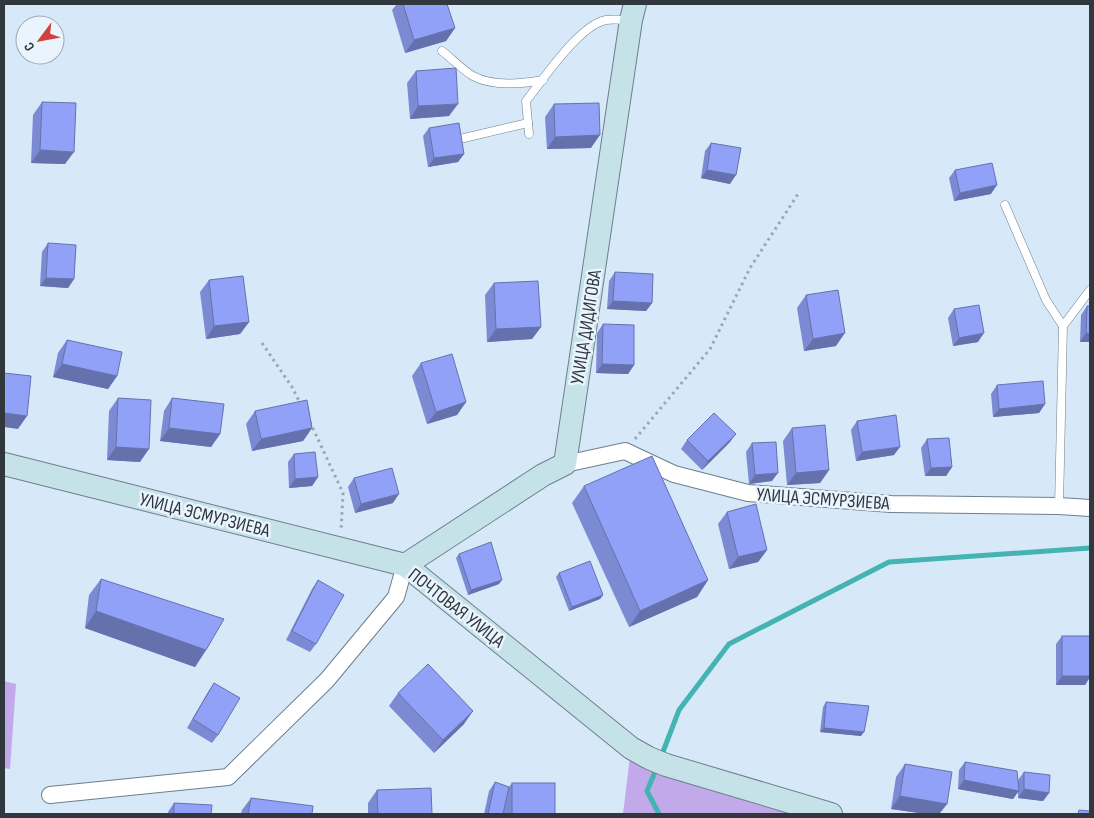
<svg xmlns="http://www.w3.org/2000/svg" width="1094" height="818" viewBox="0 0 1094 818" font-family="'Sofia Sans Condensed',sans-serif">
	<rect width="100%" height="100%" fill="#d7e8f9"/>
	<g fill="#c2a9ea">
		<polygon points="4,681 16,684 10,769 4,768"/>
		<polygon points="631,748 831,814 623,814"/>
	</g>
	<g fill="none" stroke-linecap="round" stroke-linejoin="round">
		<g stroke="#43b4b1" stroke-width="5">
			<polyline points="661,757 679,710 729,644 889,562 1090,548"/>
			<polyline points="657,767 647,791 659,814"/>
		</g>
		<g stroke="#6e7e8d" stroke-width="9">
			<g id="lane">
				<path d="M442,51C451,58 464,71 473,76C493,87 521,84 543,80"/>
				<path d="M529,134L526,101C543,80 579,25 606,20C613,19 622,20 629,20"/>
				<polyline points="464,138 528,123"/>
				<polyline points="1005,205 1046,300 1063,326"/>
				<polyline points="1059,506 1063,326 1090,290"/>
			</g>
		</g>
		<g stroke="#6e7e8d" stroke-width="18">
			<g id="street">
				<polyline points="565,464 625,451 674,474 748,493 891,504 1059,506 1090,508"/>
				<polyline points="50,795 228,777 327,680 396,597 405,565"/>
			</g>
		</g>
		<g stroke="#6e7e8d" stroke-width="24">
			<g id="secondary">
				<polyline points="4,464 405,565 631,748 649,758 666,765 831,814"/>
				<polyline points="405,565 543,475 565,464 631,20 635,4"/>
			</g>
		</g>
		<g stroke="#99a6b3" stroke-width="3" stroke-dasharray="2.5 4" stroke-linecap="butt">
			<polyline points="262,343 292,387 301,405"/>
			<polyline points="310,422 343,493 341,531"/>
			<polyline points="635,439 710,349 750,268 798,194"/>
		</g>
		<use href="#lane" stroke="#fff" stroke-width="8"/>
		<use href="#street" stroke="#fff" stroke-width="16"/>
		<use href="#secondary" stroke="#c6e2e9" stroke-width="22"/>
	</g>
	<g fill="#7c8ad4">
		<polygon points="397,4 403,4 455,28 446,41 405,53 392,10"/>
		<polygon points="416,71 449,116 410,119 407,83"/>
		<polygon points="42,102 65,164 31,163 33,115"/>
		<polygon points="554,104 591,148 547,149 545,117"/>
		<polygon points="429,128 464,154 458,162 428,167 423,136"/>
		<polygon points="711,143 730,184 701,178 705,151"/>
		<polygon points="955,170 991,194 954,201 949,178"/>
		<polygon points="48,243 74,279 68,288 40,286 42,252"/>
		<polygon points="615,272 652,303 646,311 607,309 609,281"/>
		<polygon points="209,280 249,322 240,334 206,339 200,292"/>
		<polygon points="494,283 541,327 532,339 487,342 485,295"/>
		<polygon points="806,295 836,346 804,351 797,308"/>
		<polygon points="1087,306 1090,342 1080,342 1081,315"/>
		<polygon points="954,309 978,342 953,346 948,318"/>
		<polygon points="603,324 634,365 628,374 596,373 597,333"/>
		<polygon points="67,340 117,376 108,389 53,377 58,353"/>
		<polygon points="421,363 466,402 457,415 427,424 412,376"/>
		<polygon points="997,385 1045,404 1039,413 993,417 991,394"/>
		<polygon points="118,398 140,462 107,460 109,411"/>
		<polygon points="172,398 220,434 211,447 160,441 164,411"/>
		<polygon points="255,411 312,428 303,441 252,451 246,424"/>
		<polygon points="857,421 894,455 856,461 851,430"/>
		<polygon points="792,428 829,470 820,483 787,485 783,441"/>
		<polygon points="927,439 952,467 946,476 925,476 921,448"/>
		<polygon points="687,440 730,442 702,470 681,449"/>
		<polygon points="752,443 772,481 749,484 746,452"/>
		<polygon points="294,454 318,477 312,486 289,488 288,462"/>
		<polygon points="354,478 393,503 355,513 348,487"/>
		<polygon points="584,486 708,580 697,597 629,627 572,503"/>
		<polygon points="727,512 767,550 758,562 729,569 718,524"/>
		<polygon points="459,554 499,584 468,595 456,558"/>
		<polygon points="559,573 603,595 600,599 569,611 556,577"/>
		<polygon points="101,579 206,650 195,667 85,628 89,595"/>
		<polygon points="318,580 316,644 310,652 286,640 312,589"/>
		<polygon points="1062,636 1090,636 1090,677 1085,685 1056,685 1056,644"/>
		<polygon points="214,683 218,735 212,743 187,728 208,692"/>
		<polygon points="398,693 464,724 434,753 389,706"/>
		<polygon points="826,702 861,736 820,732 823,707"/>
		<polygon points="965,762 1018,780 1024,772 1049,793 1043,801 1018,798 1018,791 1013,799 958,789 959,770"/>
		<polygon points="905,764 947,804 939,814 926,814 891,809 896,777"/>
		<polygon points="495,782 509,787 512,783 555,814 484,814 489,791"/>
		<polygon points="377,790 432,814 368,814 368,803"/>
		<polygon points="251,798 312,814 241,814 242,810"/>
		<polygon points="174,803 211,814 168,814 168,812"/>
	</g>
	<g fill="#6571ad">
		<polygon points="455,28 446,41 405,53 414,40"/>
		<polygon points="458,104 449,116 410,119 418,106"/>
		<polygon points="600,135 591,148 547,149 555,137"/>
		<polygon points="40,150 74,152 65,164 31,163"/>
		<polygon points="464,154 458,162 428,167 434,158"/>
		<polygon points="707,170 736,175 730,184 701,178"/>
		<polygon points="997,185 991,194 954,201 960,193"/>
		<polygon points="46,278 74,279 68,288 40,286"/>
		<polygon points="613,301 652,303 646,311 607,309"/>
		<polygon points="249,322 240,334 206,339 214,326"/>
		<polygon points="541,327 532,339 487,342 496,329"/>
		<polygon points="845,333 836,346 804,351 813,339"/>
		<polygon points="984,333 978,342 953,346 959,338"/>
		<polygon points="1086,333 1090,334 1090,342 1080,342"/>
		<polygon points="62,364 117,376 108,389 53,377"/>
		<polygon points="602,364 634,365 628,374 596,373"/>
		<polygon points="466,402 457,415 427,424 436,412"/>
		<polygon points="1045,404 1039,413 993,417 999,409"/>
		<polygon points="4,413 27,416 18,429 4,427"/>
		<polygon points="169,428 220,434 211,447 160,441"/>
		<polygon points="312,428 303,441 252,451 261,439"/>
		<polygon points="736,434 730,442 702,470 708,461"/>
		<polygon points="116,447 149,449 140,462 107,460"/>
		<polygon points="900,447 894,455 856,461 862,452"/>
		<polygon points="952,467 946,476 925,476 931,468"/>
		<polygon points="829,470 820,483 787,485 796,473"/>
		<polygon points="778,473 772,481 749,484 755,475"/>
		<polygon points="318,477 312,486 289,488 295,479"/>
		<polygon points="399,494 393,503 355,513 361,504"/>
		<polygon points="767,550 758,562 729,569 738,557"/>
		<polygon points="502,580 499,584 468,595 471,590"/>
		<polygon points="708,580 697,597 629,627 640,611"/>
		<polygon points="603,595 600,599 569,611 572,607"/>
		<polygon points="96,611 206,650 195,667 85,628"/>
		<polygon points="1062,676 1090,676 1090,677 1085,685 1056,685"/>
		<polygon points="473,711 464,724 434,753 443,740"/>
		<polygon points="824,728 864,732 861,736 820,732"/>
		<polygon points="964,780 1019,791 1013,799 958,789"/>
		<polygon points="1024,789 1049,793 1043,801 1018,798"/>
		<polygon points="900,796 947,804 939,814 926,814 891,809"/>
	</g>
	<g fill="#90a1f7" stroke="#6571ad">
		<polygon points="403,4 447,4 455,28 414,40"/>
		<polygon points="456,68 458,104 418,106 416,71"/>
		<polygon points="42,102 76,103 74,152 40,150"/>
		<polygon points="599,103 600,135 555,137 554,104"/>
		<polygon points="459,123 464,154 434,158 429,128"/>
		<polygon points="711,143 741,148 736,175 707,170"/>
		<polygon points="992,163 997,185 960,193 955,170"/>
		<polygon points="48,243 76,245 74,279 46,278"/>
		<polygon points="615,272 653,274 652,303 613,301"/>
		<polygon points="243,276 249,322 214,326 209,280"/>
		<polygon points="538,281 541,327 496,329 494,283"/>
		<polygon points="838,290 845,333 813,339 806,295"/>
		<polygon points="979,305 984,333 959,338 954,309"/>
		<polygon points="1087,306 1090,306 1090,334 1086,333"/>
		<polygon points="603,324 634,325 634,365 602,364"/>
		<polygon points="67,340 122,352 117,376 62,364"/>
		<polygon points="452,354 466,402 436,412 421,363"/>
		<polygon points="4,373 31,376 27,416 4,413"/>
		<polygon points="1043,381 1045,404 999,409 997,385"/>
		<polygon points="118,398 151,400 149,449 116,447"/>
		<polygon points="172,398 224,404 220,434 169,428"/>
		<polygon points="307,400 312,428 261,439 255,411"/>
		<polygon points="714,413 736,434 708,461 687,440"/>
		<polygon points="896,415 900,447 862,452 857,421"/>
		<polygon points="825,425 829,470 796,473 792,428"/>
		<polygon points="949,438 952,467 931,468 927,439"/>
		<polygon points="776,442 778,473 755,475 752,443"/>
		<polygon points="315,452 318,477 295,479 294,454"/>
		<polygon points="652,456 708,580 640,611 584,486"/>
		<polygon points="392,468 399,494 361,504 354,478"/>
		<polygon points="756,504 767,550 738,557 727,512"/>
		<polygon points="491,542 502,580 471,590 459,554"/>
		<polygon points="590,561 603,595 572,607 559,573"/>
		<polygon points="101,579 224,619 206,650 96,611"/>
		<polygon points="318,580 344,595 316,644 292,631"/>
		<rect x="1062" y="636" width="28" height="40"/>
		<polygon points="428,664 473,711 443,740 398,693"/>
		<polygon points="214,683 240,698 218,735 193,719"/>
		<polygon points="826,702 869,706 864,732 824,728"/>
		<polygon points="965,762 1017,771 1019,791 964,780"/>
		<polygon points="905,764 952,772 947,804 900,796"/>
		<polygon points="1024,772 1050,775 1049,793 1024,789"/>
		<polygon points="495,782 509,787 503,814 488,814"/>
		<rect x="512" y="783" width="43" height="31"/>
		<polygon points="431,788 432,814 378,814 377,790"/>
		<polygon points="251,798 313,806 312,814 248,814"/>
		<polygon points="174,803 212,805 211,814 174,814"/>
		<polygon points="1079,810 1090,811 1090,814 1078,814"/>
	</g>
	<g text-anchor="middle" stroke-width="5" stroke-linejoin="round" paint-order="stroke">
		<g font-size="19" fill="#30373d" stroke="#eaf4fe">
			<text transform="translate(585 327) rotate(-81)" y="7">УЛИЦА ДИДИГОВА</text>
			<text transform="translate(823 498) rotate(4)" y="7">УЛИЦА ЭСМУРЗИЕВА</text>
			<text transform="translate(205 514) rotate(14)" y="7">УЛИЦА ЭСМУРЗИЕВА</text>
			<text transform="translate(457 607) rotate(38)" y="7">ПОЧТОВАЯ УЛИЦА</text>
		</g>
	</g>
	<rect width="1094" height="818" fill="none" stroke="#30373d" stroke-width="10"/>
	<g transform="translate(40 40) rotate(238)"><circle r="24" fill="#eaf4fe" stroke="#a0a8b1"/>
	<path d="M0-4L9 19L0 12L-9 19Z" fill="#d04140"/>
	<text y="-8" font-size="14" font-weight="bold" text-anchor="middle" fill="#30373d">С</text>
	</g>
</svg>
